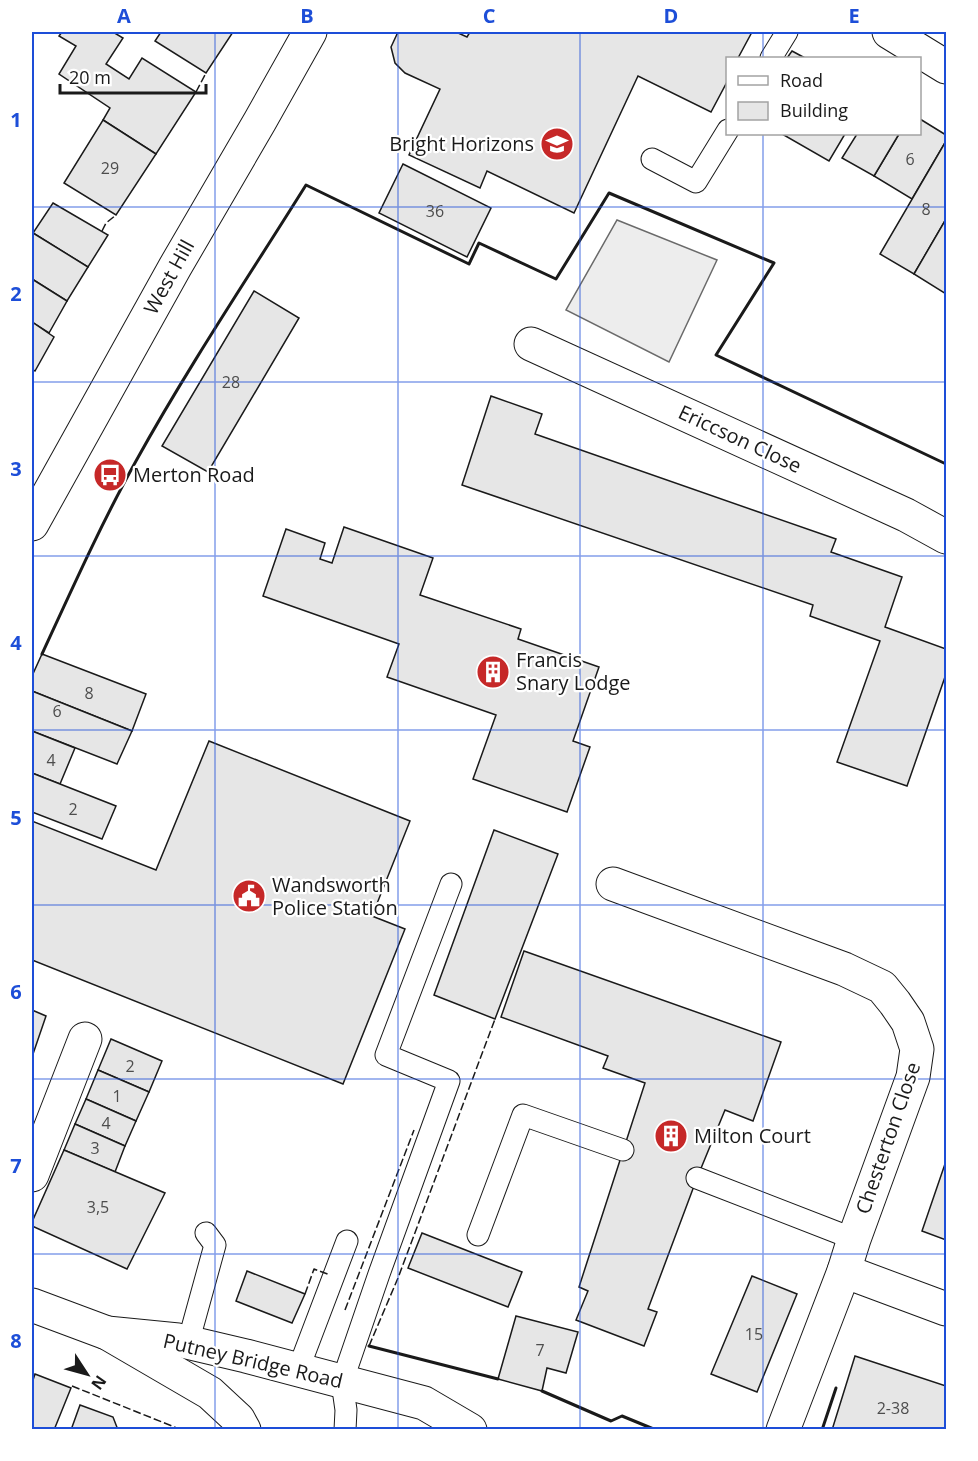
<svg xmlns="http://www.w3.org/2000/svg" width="978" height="1461" viewBox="0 0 978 1461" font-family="'Open Sans',sans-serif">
	<rect width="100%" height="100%" fill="#fff"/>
	<polygon fill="#ededed" stroke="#6a6a6a" stroke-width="1.5" points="617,220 717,260 669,362 566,310"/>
	<g fill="#e6e6e6" stroke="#1a1a1a" stroke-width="1.5">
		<polygon points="62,32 113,32 123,38 106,64 129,79 142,58 196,92 156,154 103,120 110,108 59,74 76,46 59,36"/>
		<polygon points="161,32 233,32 206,73 155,41"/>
		<polygon points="398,32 456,32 467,37 470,32 752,32 738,58 728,58 728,80 711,112 638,76 574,213 487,171 480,188 409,155 440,89 405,73 395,63 391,47"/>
		<polygon points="792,51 805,58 787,58"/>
		<polygon points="920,119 946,135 946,141 912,199 874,176 899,134 920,134"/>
		<polygon points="103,120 156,154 116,215 64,183"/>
		<polygon points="782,134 845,134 829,161"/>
		<polygon points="857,134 899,134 874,176 842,158"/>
		<polygon points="946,141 946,219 914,274 880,254"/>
		<polygon points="403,164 491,208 467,257 379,213"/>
		<polygon points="53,203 108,235 88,267 33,233"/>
		<polygon points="946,219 946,294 914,274"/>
		<polygon points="33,233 88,267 67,301 32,279 32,236"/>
		<polygon points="32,279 67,301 49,333 32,322"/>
		<polygon points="254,291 299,318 208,472 162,446"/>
		<polygon points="32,322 54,337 35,371 32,369"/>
		<polygon points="491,396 542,414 535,434 836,539 831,552 902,577 885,627 946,649 946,674 907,786 837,762 880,641 810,616 813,605 462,485"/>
		<polygon points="344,527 433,558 420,595 521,629 518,639 599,667 573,741 590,747 567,812 473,779 496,715 387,677 399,644 263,596 286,529 325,543 320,559 332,563"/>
		<polygon points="42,654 146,694 132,731 32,691 32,676"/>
		<polygon points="32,691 132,731 117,764 32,731"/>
		<polygon points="32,731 75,748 60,784 32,773"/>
		<polygon points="209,741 410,821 372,916 405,929 343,1084 32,960 32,821 156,870"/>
		<polygon points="32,773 116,806 102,839 32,812"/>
		<polygon points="494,830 558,854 495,1019 434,995"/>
		<polygon points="524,951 781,1042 753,1121 725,1110 697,1178 648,1309 657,1312 644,1346 576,1320 588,1291 579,1287 645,1083 603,1068 608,1056 501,1017"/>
		<polygon points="32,1010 46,1016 32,1057"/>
		<polygon points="111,1039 162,1061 149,1092 98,1070"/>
		<polygon points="98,1070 149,1092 136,1121 86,1099"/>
		<polygon points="86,1099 136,1121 125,1146 75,1124"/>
		<polygon points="75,1124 125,1146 115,1172 64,1150"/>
		<polygon points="64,1150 165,1193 127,1269 32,1226 32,1222"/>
		<polygon points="946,1161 946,1240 922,1231"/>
		<polygon points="422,1233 522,1272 508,1307 408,1268"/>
		<polygon points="247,1271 305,1294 292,1323 236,1301"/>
		<polygon points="752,1276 797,1294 757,1392 711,1374"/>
		<polygon points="516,1316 578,1332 566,1373 547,1368 542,1391 498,1379"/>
		<polygon points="855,1356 946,1386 946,1430 832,1430"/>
		<polygon points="35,1374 71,1388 54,1430 32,1430 32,1383"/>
		<polygon points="80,1405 113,1417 118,1430 71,1430"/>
	</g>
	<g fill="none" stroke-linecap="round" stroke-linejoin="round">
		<g stroke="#1a1a1a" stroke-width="23">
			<g id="service">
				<polyline points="771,58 787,32"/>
				<polyline points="652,159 696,182 728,130"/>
				<polyline points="697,1178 854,1239"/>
				<polyline points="478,1235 523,1115 623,1150"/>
				<polyline points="188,1343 215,1245 206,1233"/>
				<polyline points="298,1370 347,1241"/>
				<polyline points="345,1430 346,1410 342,1382 379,1274 449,1081 386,1055 451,884"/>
			</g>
		</g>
		<g stroke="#1a1a1a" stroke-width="35">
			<g id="minor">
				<polyline points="889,32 946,67"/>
				<polyline points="531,344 906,515 946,537"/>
				<polyline points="613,884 844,969 882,987 895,1003 908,1022 917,1049 913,1077 854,1239 844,1271 783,1430"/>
				<polyline points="32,1175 85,1039"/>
				<polyline points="844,1271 946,1309"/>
			</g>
		</g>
		<g stroke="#1a1a1a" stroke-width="35">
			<polyline id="primary" points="107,1333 178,1340 246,1356 424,1403 470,1430"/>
		</g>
		<g stroke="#1a1a1a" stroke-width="35">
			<g id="trunk">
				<polyline points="32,524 175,267 260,121 310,32"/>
				<polyline points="32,1305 107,1333 210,1393 238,1419 244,1430"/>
			</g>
		</g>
		<use href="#service" stroke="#fff" stroke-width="21"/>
		<use href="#minor" stroke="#fff" stroke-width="33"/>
		<use href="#primary" stroke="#fff" stroke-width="33"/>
		<use href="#trunk" stroke="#fff" stroke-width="33"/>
		<g stroke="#1a1a1a" stroke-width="1.5" stroke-dasharray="8 3" stroke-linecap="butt">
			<polyline points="196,92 206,73"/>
			<polyline points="102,231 106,223 116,215"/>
			<polyline points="305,1294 314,1269 330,1275"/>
			<polyline points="345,1310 414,1130"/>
			<polyline points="369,1346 398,1278 495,1019"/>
			<polyline points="72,1386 182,1430"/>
		</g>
		<g stroke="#1a1a1a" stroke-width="3">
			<path d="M42,654C72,589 101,524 136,461C188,367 249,276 306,185L469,264L479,243L556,279L609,193L774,263L716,355L946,464"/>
			<polyline points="369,1346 498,1379"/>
			<polyline points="542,1391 611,1421 622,1416 656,1430"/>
			<polyline points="822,1430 836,1388"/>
		</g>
	</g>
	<path fill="none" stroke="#1d4ed8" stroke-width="1.5" stroke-opacity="0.55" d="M215,32V1430M398,32V1430M580,32V1430M763,32V58M763,134V1430M32,207H946M32,382H946M32,556H946M32,730H946M32,905H946M32,1079H946M32,1254H946"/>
	<defs>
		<g id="school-disc" transform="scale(1.725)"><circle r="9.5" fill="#c62828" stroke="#fff"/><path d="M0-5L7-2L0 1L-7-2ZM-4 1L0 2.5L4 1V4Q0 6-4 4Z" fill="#fff"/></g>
		<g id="bus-disc" transform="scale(1.725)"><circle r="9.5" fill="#c62828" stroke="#fff"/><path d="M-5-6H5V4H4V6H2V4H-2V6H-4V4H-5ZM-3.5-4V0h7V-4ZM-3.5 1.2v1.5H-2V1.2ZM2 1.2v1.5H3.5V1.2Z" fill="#fff"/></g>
		<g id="building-disc" transform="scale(1.725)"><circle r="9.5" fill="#c62828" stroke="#fff"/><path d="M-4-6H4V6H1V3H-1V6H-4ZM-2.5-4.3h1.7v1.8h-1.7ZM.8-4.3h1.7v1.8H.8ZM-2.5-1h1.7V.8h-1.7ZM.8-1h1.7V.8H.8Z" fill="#fff"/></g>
		<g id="civic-disc" transform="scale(1.725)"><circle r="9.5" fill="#c62828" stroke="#fff"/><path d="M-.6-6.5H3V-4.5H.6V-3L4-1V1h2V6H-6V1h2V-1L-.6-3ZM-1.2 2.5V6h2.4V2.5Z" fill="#fff"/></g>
	</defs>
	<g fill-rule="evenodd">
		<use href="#school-disc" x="557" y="144"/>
		<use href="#bus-disc" x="110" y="475"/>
		<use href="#building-disc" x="493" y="672"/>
		<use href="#civic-disc" x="249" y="896"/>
		<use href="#building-disc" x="671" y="1136"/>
	</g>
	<g text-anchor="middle" stroke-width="4.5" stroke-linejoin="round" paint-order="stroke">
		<g font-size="16" fill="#4d4d4d">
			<text x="910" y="165">6</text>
			<text x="110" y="174">29</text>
			<text x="926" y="215">8</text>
			<text x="435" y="217">36</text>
			<text x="231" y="388">28</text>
			<text x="89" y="699">8</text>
			<text x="57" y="717">6</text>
			<text x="51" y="766">4</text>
			<text x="73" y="815">2</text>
			<text x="130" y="1072">2</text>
			<text x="117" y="1102">1</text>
			<text x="106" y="1129">4</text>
			<text x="95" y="1154">3</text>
			<text x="98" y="1213">3,5</text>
			<text x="754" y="1340">15</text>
			<text x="540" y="1356">7</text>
			<text x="893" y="1414">2-38</text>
		</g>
		<g font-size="20" fill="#1a1a1a" stroke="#fff" text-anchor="start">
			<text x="534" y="151" text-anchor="end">Bright Horizons</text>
			<text x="133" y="482">Merton Road</text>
			<text x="516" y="667">Francis<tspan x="516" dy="23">Snary Lodge</tspan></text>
			<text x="272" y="892">Wandsworth<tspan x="272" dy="23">Police Station</tspan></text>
			<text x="694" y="1143">Milton Court</text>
		</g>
		<g font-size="20" fill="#1a1a1a" stroke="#fff">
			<text transform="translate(169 277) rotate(-61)" y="7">West Hill</text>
			<text transform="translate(740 439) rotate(25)" y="7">Ericcson Close</text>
			<text transform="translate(888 1138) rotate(-71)" y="7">Chesterton Close</text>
			<text transform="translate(253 1361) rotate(13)" y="7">Putney Bridge Road</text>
		</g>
	</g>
	<rect width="978" height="1461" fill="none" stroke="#ffffff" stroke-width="66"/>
	<rect x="726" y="57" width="195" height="78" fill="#ffffff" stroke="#a3a3a3" stroke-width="1.5"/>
	<rect x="738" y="76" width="30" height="9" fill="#ffffff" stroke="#a3a3a3" stroke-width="1.5"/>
	<text x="780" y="87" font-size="18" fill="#1a1a1a">Road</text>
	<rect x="738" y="102" width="30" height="18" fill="#e6e6e6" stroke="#a3a3a3" stroke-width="1.5"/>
	<text x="780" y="117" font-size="18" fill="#1a1a1a">Building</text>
	<g transform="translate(87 1374) rotate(126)" stroke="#ffffff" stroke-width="4.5" paint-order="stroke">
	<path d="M0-4.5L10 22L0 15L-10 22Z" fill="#1a1a1a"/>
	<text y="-9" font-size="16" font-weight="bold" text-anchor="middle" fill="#1a1a1a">N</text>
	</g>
	<path d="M60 84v9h146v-9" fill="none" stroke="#1a1a1a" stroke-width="3"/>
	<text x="69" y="84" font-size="18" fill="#1a1a1a" stroke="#ffffff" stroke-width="4.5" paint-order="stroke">20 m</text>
	<rect x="33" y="33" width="912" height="1395" fill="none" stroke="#1d4ed8" stroke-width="2"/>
	<g font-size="20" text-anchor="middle" font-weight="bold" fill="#1d4ed8">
		<text x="124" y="23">A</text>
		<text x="307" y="23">B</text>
		<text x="489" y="23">C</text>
		<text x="671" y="23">D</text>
		<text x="854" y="23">E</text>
		<text x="16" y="127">1</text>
		<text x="16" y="301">2</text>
		<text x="16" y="476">3</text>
		<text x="16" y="650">4</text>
		<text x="16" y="825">5</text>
		<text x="16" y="999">6</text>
		<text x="16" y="1173">7</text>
		<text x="16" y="1348">8</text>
	</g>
</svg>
